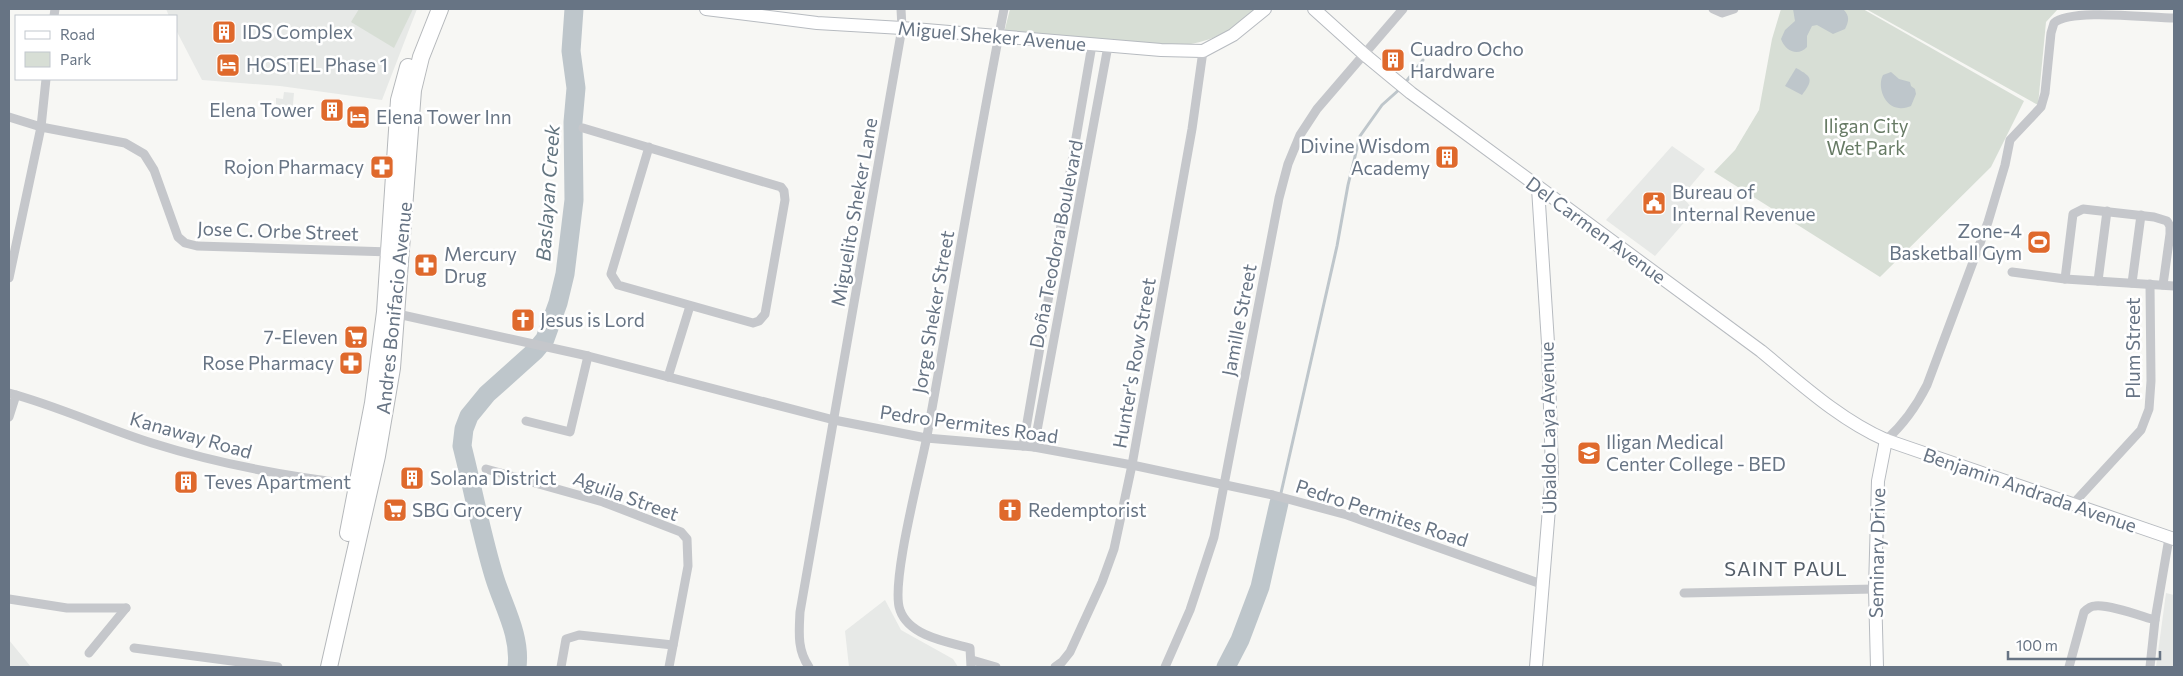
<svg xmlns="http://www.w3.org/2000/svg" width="2183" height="676" viewBox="0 0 2183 676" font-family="Commissioner,sans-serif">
	<rect width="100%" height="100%" fill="#f7f7f4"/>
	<g fill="#e7e9e7">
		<polygon points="166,9 417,9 382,100 280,86 202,80 176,30 176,16 169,16"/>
		<polygon points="284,92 294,93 292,115 282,114 282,107 276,106 276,98 283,99"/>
		<polygon points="1672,146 1705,169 1682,196 1694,211 1655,256 1606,220"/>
		<polygon points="2166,593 2174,595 2174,667 2156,667"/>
		<polygon points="885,600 901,630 953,659 958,667 849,667 845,631"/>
		<polygon points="9,640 31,667 9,667"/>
	</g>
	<g fill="#d7ded5">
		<polygon points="359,9 413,9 394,48 351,22"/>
		<path d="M1010,9H1259C1232,31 1216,40 1181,46L1004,33Z"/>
		<polygon points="1781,9 1863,9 2024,101 1991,167 1880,277 1714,172 1735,150 1759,110 1772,39"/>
		<polygon points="1866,9 2058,9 2046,22 2038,105"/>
	</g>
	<g fill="#bec6cb">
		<path d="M1793,9H1843C1850,16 1849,21 1845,29L1833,34L1817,25L1812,26L1807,36V47C1798,57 1785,51 1781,39L1785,30L1795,21Z"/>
		<path d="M1796,68C1813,77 1813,80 1802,95L1785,86Z"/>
		<path d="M1891,72L1899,79L1910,82L1911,86L1915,89L1916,94L1911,106C1908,107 1903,109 1899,108C1884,107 1877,86 1883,75Z"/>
	</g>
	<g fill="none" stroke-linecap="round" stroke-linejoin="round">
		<g stroke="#bec6cb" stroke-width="3">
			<polyline points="1405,83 1423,60"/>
			<polyline points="1281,493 1337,246 1348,185 1360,136 1382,105 1401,88"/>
		</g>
		<g stroke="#bec6cb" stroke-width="19">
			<path d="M517,667C521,635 503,606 494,576C481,533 473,489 462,446L464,429L469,416L487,394L535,351L545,339L558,303L565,274L574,200L573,122L576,88L571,51L574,9"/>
			<polyline points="1226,667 1240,640 1260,587 1279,503"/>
		</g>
		<g stroke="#b7bbc0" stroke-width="14">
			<g id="secondary">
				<polyline points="706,9 817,23 902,28 1161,50 1203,51 1233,35 1265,9"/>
				<path d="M1314,9L1365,55L1411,93L1761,351C1800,383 1840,420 1886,440L2174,539"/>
				<polyline points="1536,667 1552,472 1548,343 1538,188"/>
				<polyline points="1877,667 1875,589 1878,481 1886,440"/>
			</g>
		</g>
		<g stroke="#b5b8bb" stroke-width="18">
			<g id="highway">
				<polyline points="348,533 373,403 385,312 399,100 408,67"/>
				<polyline points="329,667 377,456 392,368 413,90 421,57 440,9"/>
			</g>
		</g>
		<g stroke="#c5c7cb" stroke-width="9">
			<polyline points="1713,9 1722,13 1734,9"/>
			<polyline points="54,16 55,9"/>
			<polyline points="9,117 41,127 125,143 144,154 154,170 178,237 185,243 197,246 391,252"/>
			<polyline points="583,128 781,187 784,191 785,200 765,314 759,321 753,323 618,285 611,274 649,147"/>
			<polyline points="2012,272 2065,279 2174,286"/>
			<polyline points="9,278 41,127 46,79"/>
			<polyline points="2065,279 2073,214 2083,209 2154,217 2167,221 2170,226 2170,234 2163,285"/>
			<polyline points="2098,281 2107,211"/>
			<polyline points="2132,283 2141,215"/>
			<polyline points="393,313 588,356 834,420 926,438 1034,447 1132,465 1273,495 1347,515 1544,585"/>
			<polyline points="668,377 690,306"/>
			<path d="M9,393C58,406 104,428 152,443C222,465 288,477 360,485"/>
			<polyline points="9,417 16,395"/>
			<polyline points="526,421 570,432 588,356"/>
			<path d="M1886,440C1904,424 1916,407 1927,385L1988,222L2005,165L2010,140L2041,107L2045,93L2051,33L2054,23C2071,8 2149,18 2174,18"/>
			<polyline points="1023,446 1092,45"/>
			<polyline points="1034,447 1108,46"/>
			<polyline points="486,469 603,502 681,532 687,539 688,566 669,667"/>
			<polyline points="2072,505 2141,430 2149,409 2151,381 2150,284"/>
			<polyline points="1684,593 1875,589"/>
			<polyline points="9,599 67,608 126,608"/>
			<polyline points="134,648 278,667"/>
			<polyline points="89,653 126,608"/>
			<polyline points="972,660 996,667"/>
			<polyline points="561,667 566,639 579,635 673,645"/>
			<path d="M809,667C797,650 799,632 800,612L902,28L901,9"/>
			<path d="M971,667L970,648C947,642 909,636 900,610C890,584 921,469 927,436C953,294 976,151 1004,9"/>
			<polyline points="1055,667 1062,662 1070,652 1102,582 1114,549 1132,465 1192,129 1203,51"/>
			<polyline points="1165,667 1190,610 1214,537 1279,198 1288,164 1300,135 1317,109 1403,9"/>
			<path d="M2069,667L2084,612C2087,609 2090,606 2095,606C2108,604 2141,616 2155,620"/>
			<polyline points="2150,667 2155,620 2169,538"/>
		</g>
		<use href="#secondary" stroke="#fff" stroke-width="12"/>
		<use href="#highway" stroke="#fff" stroke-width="16"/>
	</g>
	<defs>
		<g id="building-square" transform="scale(1.25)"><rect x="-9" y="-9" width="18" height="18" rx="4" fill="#df692c" stroke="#fff"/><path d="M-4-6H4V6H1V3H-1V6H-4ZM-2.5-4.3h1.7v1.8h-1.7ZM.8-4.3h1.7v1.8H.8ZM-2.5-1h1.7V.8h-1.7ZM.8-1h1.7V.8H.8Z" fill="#fff"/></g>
		<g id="hotel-square" transform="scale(1.25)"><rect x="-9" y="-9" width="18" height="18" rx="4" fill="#df692c" stroke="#fff"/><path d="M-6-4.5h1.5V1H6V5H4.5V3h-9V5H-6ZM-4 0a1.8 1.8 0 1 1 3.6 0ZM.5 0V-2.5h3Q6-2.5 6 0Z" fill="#fff"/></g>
		<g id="pharmacy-square" transform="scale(1.25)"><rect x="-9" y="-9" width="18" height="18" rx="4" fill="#df692c" stroke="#fff"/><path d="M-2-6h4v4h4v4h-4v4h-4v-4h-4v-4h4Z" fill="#fff"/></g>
		<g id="civic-square" transform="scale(1.25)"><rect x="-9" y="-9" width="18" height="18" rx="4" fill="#df692c" stroke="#fff"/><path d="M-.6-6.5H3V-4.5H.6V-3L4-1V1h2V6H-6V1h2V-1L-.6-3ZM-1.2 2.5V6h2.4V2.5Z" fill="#fff"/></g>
		<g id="stadium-square" transform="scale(1.25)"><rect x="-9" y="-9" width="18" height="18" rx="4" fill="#df692c" stroke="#fff"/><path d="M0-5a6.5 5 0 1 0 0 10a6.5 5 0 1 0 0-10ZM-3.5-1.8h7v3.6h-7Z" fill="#fff"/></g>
		<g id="church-square" transform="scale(1.25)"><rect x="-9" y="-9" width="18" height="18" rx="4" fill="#df692c" stroke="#fff"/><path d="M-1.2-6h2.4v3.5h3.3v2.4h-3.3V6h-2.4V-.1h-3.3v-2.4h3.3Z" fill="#fff"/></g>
		<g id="supermarket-square" transform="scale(1.25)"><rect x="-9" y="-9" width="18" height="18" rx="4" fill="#df692c" stroke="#fff"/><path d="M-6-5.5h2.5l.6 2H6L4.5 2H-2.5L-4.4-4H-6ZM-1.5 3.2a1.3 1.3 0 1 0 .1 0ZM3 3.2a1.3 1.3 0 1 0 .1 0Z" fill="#fff"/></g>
		<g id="school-square" transform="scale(1.25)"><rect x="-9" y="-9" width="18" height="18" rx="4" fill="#df692c" stroke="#fff"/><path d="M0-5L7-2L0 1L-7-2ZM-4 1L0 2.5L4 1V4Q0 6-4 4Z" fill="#fff"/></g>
	</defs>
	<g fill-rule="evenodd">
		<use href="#building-square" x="224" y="32"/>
		<use href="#building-square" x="1393" y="60"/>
		<use href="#hotel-square" x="228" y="65"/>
		<use href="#building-square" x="332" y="110"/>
		<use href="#hotel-square" x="358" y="117"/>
		<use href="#building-square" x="1447" y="157"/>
		<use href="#pharmacy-square" x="382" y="167"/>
		<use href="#civic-square" x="1654" y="203"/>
		<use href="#stadium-square" x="2039" y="242"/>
		<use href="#pharmacy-square" x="426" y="265"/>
		<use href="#church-square" x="523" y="320"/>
		<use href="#supermarket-square" x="356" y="337"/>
		<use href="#pharmacy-square" x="351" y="363"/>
		<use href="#school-square" x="1589" y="453"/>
		<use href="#building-square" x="412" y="478"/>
		<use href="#building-square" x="186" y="482"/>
		<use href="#supermarket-square" x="395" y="510"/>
		<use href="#church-square" x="1010" y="510"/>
	</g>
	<g text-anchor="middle" stroke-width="5" stroke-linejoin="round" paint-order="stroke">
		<g font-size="19" fill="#677484" stroke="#fff" text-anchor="start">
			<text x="242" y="39">IDS Complex</text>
			<text x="1410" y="56">Cuadro Ocho<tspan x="1410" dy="22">Hardware</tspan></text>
			<text x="246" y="72">HOSTEL Phase 1</text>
			<text x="314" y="117" text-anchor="end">Elena Tower</text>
			<text x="376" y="124">Elena Tower Inn</text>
			<text x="1430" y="153" text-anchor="end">Divine Wisdom<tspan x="1430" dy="22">Academy</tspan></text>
			<text x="364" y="174" text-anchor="end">Rojon Pharmacy</text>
			<text x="1672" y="199">Bureau of<tspan x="1672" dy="22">Internal Revenue</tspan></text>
			<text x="2022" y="238" text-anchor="end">Zone-4<tspan x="2022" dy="22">Basketball Gym</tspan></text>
			<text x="444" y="261">Mercury<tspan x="444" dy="22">Drug</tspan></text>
			<text x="540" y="327">Jesus is Lord</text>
			<text x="338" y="344" text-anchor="end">7-Eleven</text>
			<text x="334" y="370" text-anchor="end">Rose Pharmacy</text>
			<text x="1606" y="449">Iligan Medical<tspan x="1606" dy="22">Center College - BED</tspan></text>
			<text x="430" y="485">Solana District</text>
			<text x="204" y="489">Teves Apartment</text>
			<text x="412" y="517">SBG Grocery</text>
			<text x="1028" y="517">Redemptorist</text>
		</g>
		<g font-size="19" fill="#677484" stroke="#fff">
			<text transform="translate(992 36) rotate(5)" y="7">Miguel Sheker Avenue</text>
			<text transform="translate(854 212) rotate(-80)" y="7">Miguelito Sheker Lane</text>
			<text transform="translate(1596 230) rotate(36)" y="7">Del Carmen Avenue</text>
			<text transform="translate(278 231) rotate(2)" y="7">Jose C. Orbe Street</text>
			<text transform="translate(1056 244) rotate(-79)" y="7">Doña Teodora Boulevard</text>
			<text transform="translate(394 308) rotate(-84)" y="7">Andres Bonifacio Avenue</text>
			<text transform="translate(933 312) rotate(-80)" y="7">Jorge Sheker Street</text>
			<text transform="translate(1239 320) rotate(-79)" y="7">Jamille Street</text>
			<text transform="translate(2133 348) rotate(-90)" y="7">Plum Street</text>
			<text transform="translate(1134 363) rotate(-80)" y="7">Hunter's Row Street</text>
			<text transform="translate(969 424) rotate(8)" y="7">Pedro Permites Road</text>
			<text transform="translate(1548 428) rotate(-91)" y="7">Ubaldo Laya Avenue</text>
			<text transform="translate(191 435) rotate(16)" y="7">Kanaway Road</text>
			<text transform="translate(2030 490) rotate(19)" y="7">Benjamin Andrada Avenue</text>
			<text transform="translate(626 496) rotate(20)" y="7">Aguila Street</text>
			<text transform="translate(1382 513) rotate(18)" y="7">Pedro Permites Road</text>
			<text transform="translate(1877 553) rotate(-89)" y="7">Seminary Drive</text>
		</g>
		<g font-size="19" fill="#677b65" stroke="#fff">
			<text x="1866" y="133">Iligan City<tspan x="1866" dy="22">Wet Park</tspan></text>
		</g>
		<g font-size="20" font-style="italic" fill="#637580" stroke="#fff">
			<text transform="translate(548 193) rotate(-86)" y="7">Baslayan Creek</text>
		</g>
		<g font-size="20" letter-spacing="1" fill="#545e69" stroke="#fff">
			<text x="1786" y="576">SAINT PAUL</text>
		</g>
	</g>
	<rect width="2183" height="676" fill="none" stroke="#677484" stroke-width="20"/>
	<rect x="15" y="15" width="162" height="65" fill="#ffffff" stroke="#c2c7ce"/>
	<rect x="25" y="31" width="25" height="8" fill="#ffffff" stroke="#c2c7ce"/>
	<text x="60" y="40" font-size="15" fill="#677484">Road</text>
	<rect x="25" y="52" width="25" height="15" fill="#d7ded5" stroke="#c2c7ce"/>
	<text x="60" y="65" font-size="15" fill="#677484">Park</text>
	<path d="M2008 651v8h152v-8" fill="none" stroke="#677484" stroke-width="2.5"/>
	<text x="2016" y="651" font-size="15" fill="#677484" stroke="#ffffff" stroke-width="4" paint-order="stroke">100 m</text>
</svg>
